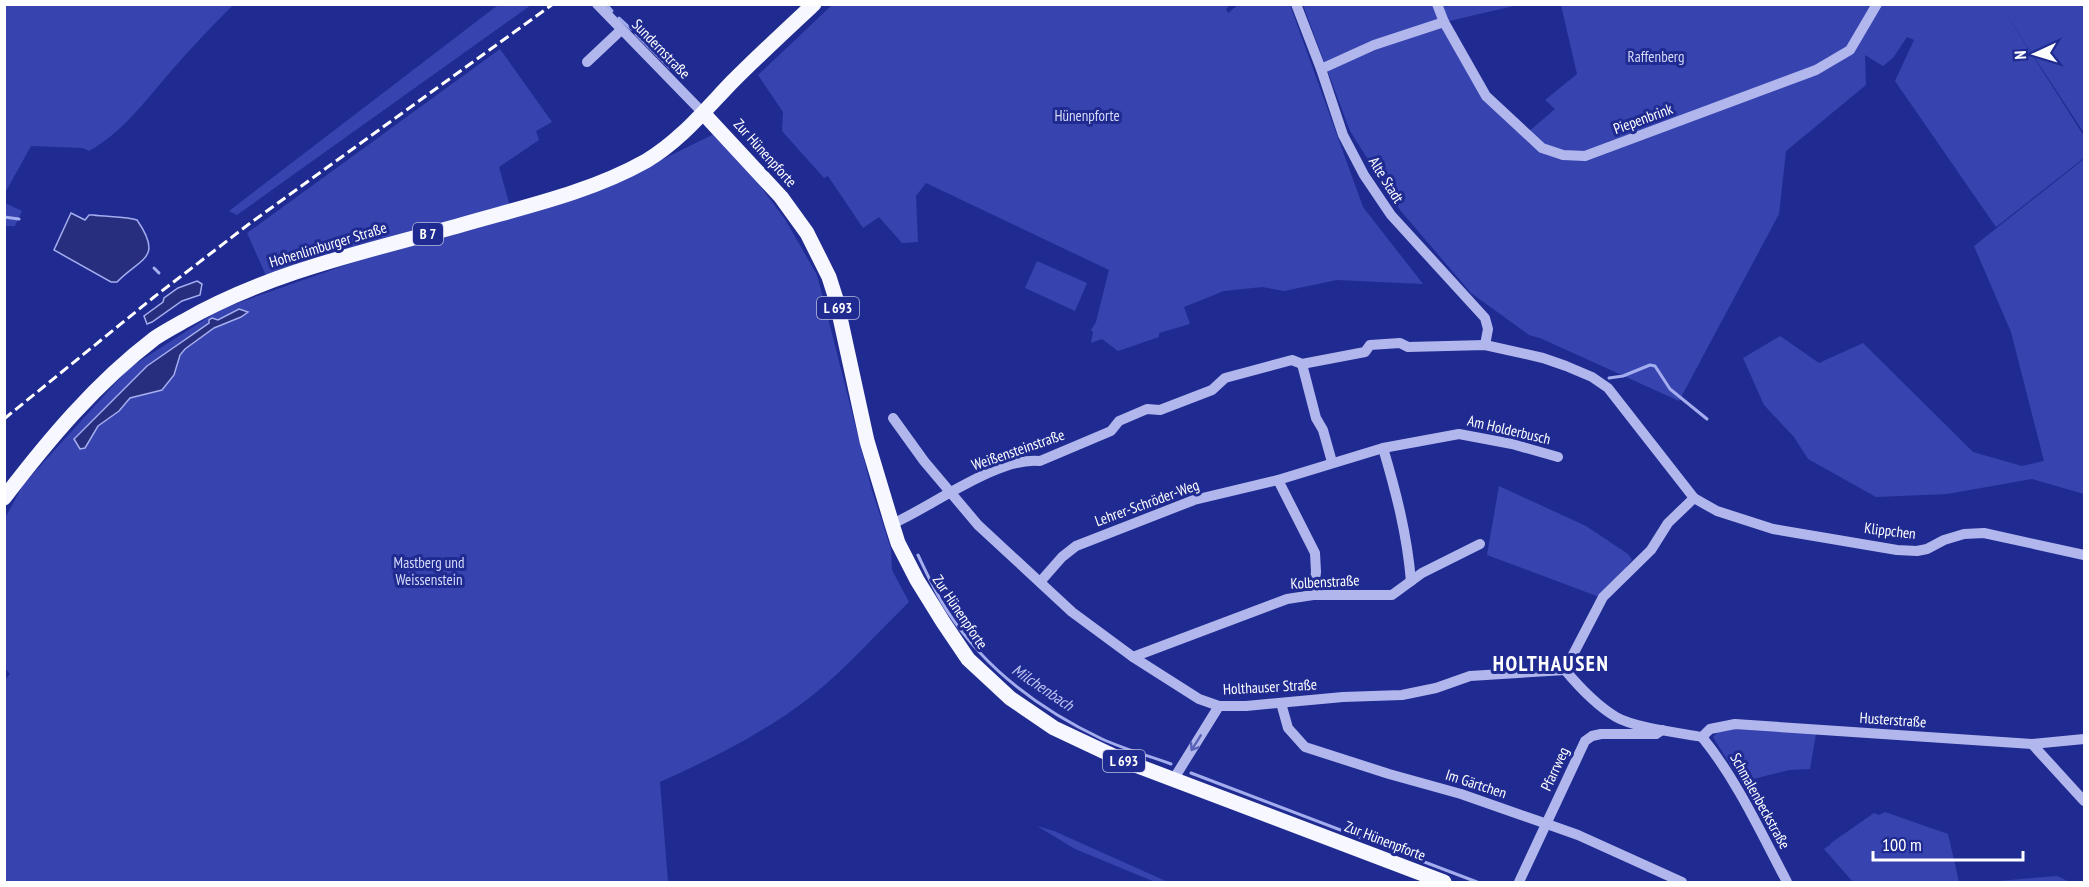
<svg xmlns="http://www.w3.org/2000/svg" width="2089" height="887" viewBox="0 0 2089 887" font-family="'PT Sans Narrow',sans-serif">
	<rect width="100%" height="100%" fill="#202b91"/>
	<g fill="#3744af">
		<path d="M4,5L5,4L233,5C212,26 192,47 172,70C147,99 123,132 89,151L83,148L31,146L5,193Z"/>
		<polygon points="498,5 531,5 237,215 229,211"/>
		<polygon points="832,5 1230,5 1226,9 1228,13 1238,5 1290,5 1363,207 1423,284 1337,280 1284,291 1262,287 1224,291 1184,307 1190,324 1159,333 1159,337 1118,351 1102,339 1091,343 1093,332 1091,330 1096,322 1109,270 926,183 916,196 918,242 902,243 879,217 863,228 828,176 824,178 782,131 783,112 758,75"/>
		<polygon points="1303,5 1518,5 1445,22 1486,96 1527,133 1555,109 1545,100 1577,74 1561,5 2084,5 2084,133 2003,9 2084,136 2084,158 1996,227 1895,81 1914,40 1907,37 1893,58 1883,66 1865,55 1866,85 1786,151 1779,214 1679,401 1540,338 1529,335 1471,293 1400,210 1350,131"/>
		<polygon points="500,49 552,122 536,131 539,140 499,167 511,210 268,280 247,233"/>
		<path d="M716,133L729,145L785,219L817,275L871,487L891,549L892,570L909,602C876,634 845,670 809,698C764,733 711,759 660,782L668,882H5L4,681L10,674L4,667L5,518L23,485L129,368L221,309L394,248L633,174Z"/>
		<polygon points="2084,159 2084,494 2032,479 1947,494 1876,497 1808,459 1794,437 1764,405 1743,358 1780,336 1819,363 1863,343 1973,452 2022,466 2044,461 2011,332 1974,246"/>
		<polygon points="5,203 22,211 15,226 5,226"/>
		<polygon points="1037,261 1087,283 1075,311 1025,288"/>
		<polygon points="1499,486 1586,526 1628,554 1632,560 1602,598 1487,555"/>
		<polygon points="1741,727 1816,734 1810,769 1789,770 1741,782 1713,737 1721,729"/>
		<polygon points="1885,812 1948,834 1959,882 1853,882 1824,849 1831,844 1831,843 1874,813 1879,815"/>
		<polygon points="1037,826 1054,831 1168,882 1155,882 1075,849"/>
		<polygon points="2057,876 2070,882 1986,882"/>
	</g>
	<g fill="#272e7d" stroke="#a4adee" stroke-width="1.5">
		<path d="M71,213L85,220L89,215H93C106,217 127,216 137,220C164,259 140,258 117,282H111L54,250Z"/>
		<polygon points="197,281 202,284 200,295 182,301 152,322 147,324 144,316 163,302 164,298 178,288"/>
		<polygon points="239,309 248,312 241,317 214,328 185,349 180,355 174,375 162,390 130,398 119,411 98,426 85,448 80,449 74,439 147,366 209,323 209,320 212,318 218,320"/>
	</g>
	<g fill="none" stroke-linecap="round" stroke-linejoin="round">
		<g stroke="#a4adee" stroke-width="3">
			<polyline points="606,4 612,11"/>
			<polyline points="619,18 631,29"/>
			<polyline points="636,34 670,68"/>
			<polyline points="4,217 19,219"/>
			<polyline points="154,268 159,273"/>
			<polyline points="1609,378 1623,376 1650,365 1655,366 1670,389 1707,419"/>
			<path d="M918,555C927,574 936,594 948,612C985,669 1041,710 1102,739C1124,749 1149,756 1171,764"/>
			<polyline points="1191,773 1477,882"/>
		</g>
		<g stroke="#b1b7ed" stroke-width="10">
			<polyline points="597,4 704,114"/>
			<polyline points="1296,4 1321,69 1343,135 1364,175 1391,215 1485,318 1488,329 1485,345"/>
			<polyline points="1437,4 1444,22"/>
			<polyline points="587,62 621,30"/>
			<polyline points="1321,69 1374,45 1444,22 1486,96 1542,148 1563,155 1585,156 1816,70 1850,50 1877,4"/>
			<polyline points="1302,364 1316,418 1323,430 1332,462"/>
			<path d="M893,418L924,461L978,525L1072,612L1133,657L1199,699L1219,706H1246L1343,697L1402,695L1436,688L1470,676L1565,670C1580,688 1596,705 1616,717C1635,728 1681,733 1702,737"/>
			<path d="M1383,448C1396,492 1407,534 1411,581"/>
			<path d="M892,524C931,507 999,456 1040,461L1111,431L1119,421L1147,409L1160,410L1212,390L1225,378L1292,360L1302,364L1365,352L1370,345L1400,343L1408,347L1485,345L1543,358L1566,366L1592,377L1608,388L1694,498L1717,511L1773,529L1897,550L1917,551L1927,549L1944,540L1964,534L1984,533L2084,555"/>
			<polyline points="1040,582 1062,557 1076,546 1194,500 1278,480"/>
			<polyline points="1313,595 1316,572 1315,553 1278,480 1383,448 1459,434 1512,444 1558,457"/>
			<polyline points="1133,657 1287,599 1313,595 1392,595 1422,573 1480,544"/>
			<polyline points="1565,670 1603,597 1651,550 1668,523 1694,498"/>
			<polyline points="1281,703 1288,728 1305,747 1389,774 1461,794 1547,824 1578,835 1682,882"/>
			<polyline points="1702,737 1710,729 1735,724 2032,744 2084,739"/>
			<path d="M1702,737C1737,780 1761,833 1787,882"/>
			<polyline points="2032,744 2084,801"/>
			<polyline points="1173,780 1219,706"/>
			<polyline points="1519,882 1585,741 1592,736 1601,734 1656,734 1662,730"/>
		</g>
		<g stroke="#f7f7ff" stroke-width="15">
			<polyline points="704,114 781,197 807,233 829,277 836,299 867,441 892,524 898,543 917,580 943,622 968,659 1010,698 1054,728 1122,760 1444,882"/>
			<path d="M4,498C49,439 96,383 155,338C164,332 175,326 184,321C269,272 368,251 461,225C523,207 589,193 646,161C680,141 705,110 732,82C759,55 786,30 814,4"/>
		</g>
		<polyline stroke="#fff" stroke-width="3" stroke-dasharray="10 4.5" stroke-linecap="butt" points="4,419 154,297 249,224 553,4"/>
	</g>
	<defs><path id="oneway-shaft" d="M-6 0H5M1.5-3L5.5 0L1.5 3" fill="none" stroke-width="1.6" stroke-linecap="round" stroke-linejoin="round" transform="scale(1.5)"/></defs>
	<use stroke="#5a63b6" href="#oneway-shaft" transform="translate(1196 743) rotate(122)"/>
	<g text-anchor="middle" stroke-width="6" stroke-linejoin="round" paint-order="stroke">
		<g fill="#202b91" stroke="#bcbfde" stroke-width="1.5">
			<rect x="413" y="223" width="30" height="22" rx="4.5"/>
			<rect x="817" y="297" width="42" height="22" rx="4.5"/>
			<rect x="1103" y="750" width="42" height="22" rx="4.5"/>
		</g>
		<g font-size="14" font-weight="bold" fill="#fff">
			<text x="428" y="239">B 7</text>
			<text x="838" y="313">L 693</text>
			<text x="1124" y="766">L 693</text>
		</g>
		<g font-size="15" fill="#fff" stroke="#202b91">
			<text transform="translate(661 49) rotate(46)" y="5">Sundernstraße</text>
			<text transform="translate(1643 119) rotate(-20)" y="5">Piepenbrink</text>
			<text transform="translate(765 153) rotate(48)" y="5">Zur Hünenpforte</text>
			<text transform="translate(1386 180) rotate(58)" y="5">Alte Stadt</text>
			<text transform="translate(328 245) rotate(-17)" y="5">Hohenlimburger Straße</text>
			<text transform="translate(1509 430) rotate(13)" y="5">Am Holderbusch</text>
			<text transform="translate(1018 450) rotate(-19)" y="5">Weißensteinstraße</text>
			<text transform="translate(1147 503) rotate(-20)" y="5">Lehrer-Schröder-Weg</text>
			<text transform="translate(1890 531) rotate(7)" y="5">Klippchen</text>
			<text transform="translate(1325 582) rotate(-3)" y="5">Kolbenstraße</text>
			<text transform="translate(960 612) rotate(56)" y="5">Zur Hünenpforte</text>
			<text transform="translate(1270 687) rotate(-3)" y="5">Holthauser Straße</text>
			<text transform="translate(1893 720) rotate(4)" y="5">Husterstraße</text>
			<text transform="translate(1555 769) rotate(-65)" y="5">Pfarrweg</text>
			<text transform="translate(1476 784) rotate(18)" y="5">Im Gärtchen</text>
			<text transform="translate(1760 801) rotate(61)" y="5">Schmalenbeckstraße</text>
			<text transform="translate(1385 841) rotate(21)" y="5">Zur Hünenpforte</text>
		</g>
		<g font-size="15" fill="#d6daf9" stroke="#202b91">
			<text x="1656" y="62">Raffenberg</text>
			<text x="1087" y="121">Hünenpforte</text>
			<text x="429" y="568">Mastberg und<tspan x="429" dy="17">Weissenstein</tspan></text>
		</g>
		<g font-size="16" font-style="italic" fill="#bdc3f4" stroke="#202b91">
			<text transform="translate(1043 687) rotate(34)" y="6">Milchenbach</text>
		</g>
		<g font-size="21" font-weight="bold" letter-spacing="1.5" fill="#fff" stroke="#202b91">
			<text x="1551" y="671">HOLTHAUSEN</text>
		</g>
	</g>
	<rect width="2089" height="887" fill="none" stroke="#ffffff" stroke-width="12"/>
	<g transform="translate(2035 54) rotate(266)" stroke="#202b91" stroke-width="4.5" paint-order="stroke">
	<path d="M0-4.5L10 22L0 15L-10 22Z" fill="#ffffff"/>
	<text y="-9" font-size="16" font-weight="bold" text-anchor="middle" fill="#ffffff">N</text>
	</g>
	<path d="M1873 851v9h150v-9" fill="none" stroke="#ffffff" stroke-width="3"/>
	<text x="1882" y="851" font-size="18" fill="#ffffff" stroke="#202b91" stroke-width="4.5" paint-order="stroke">100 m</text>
</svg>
